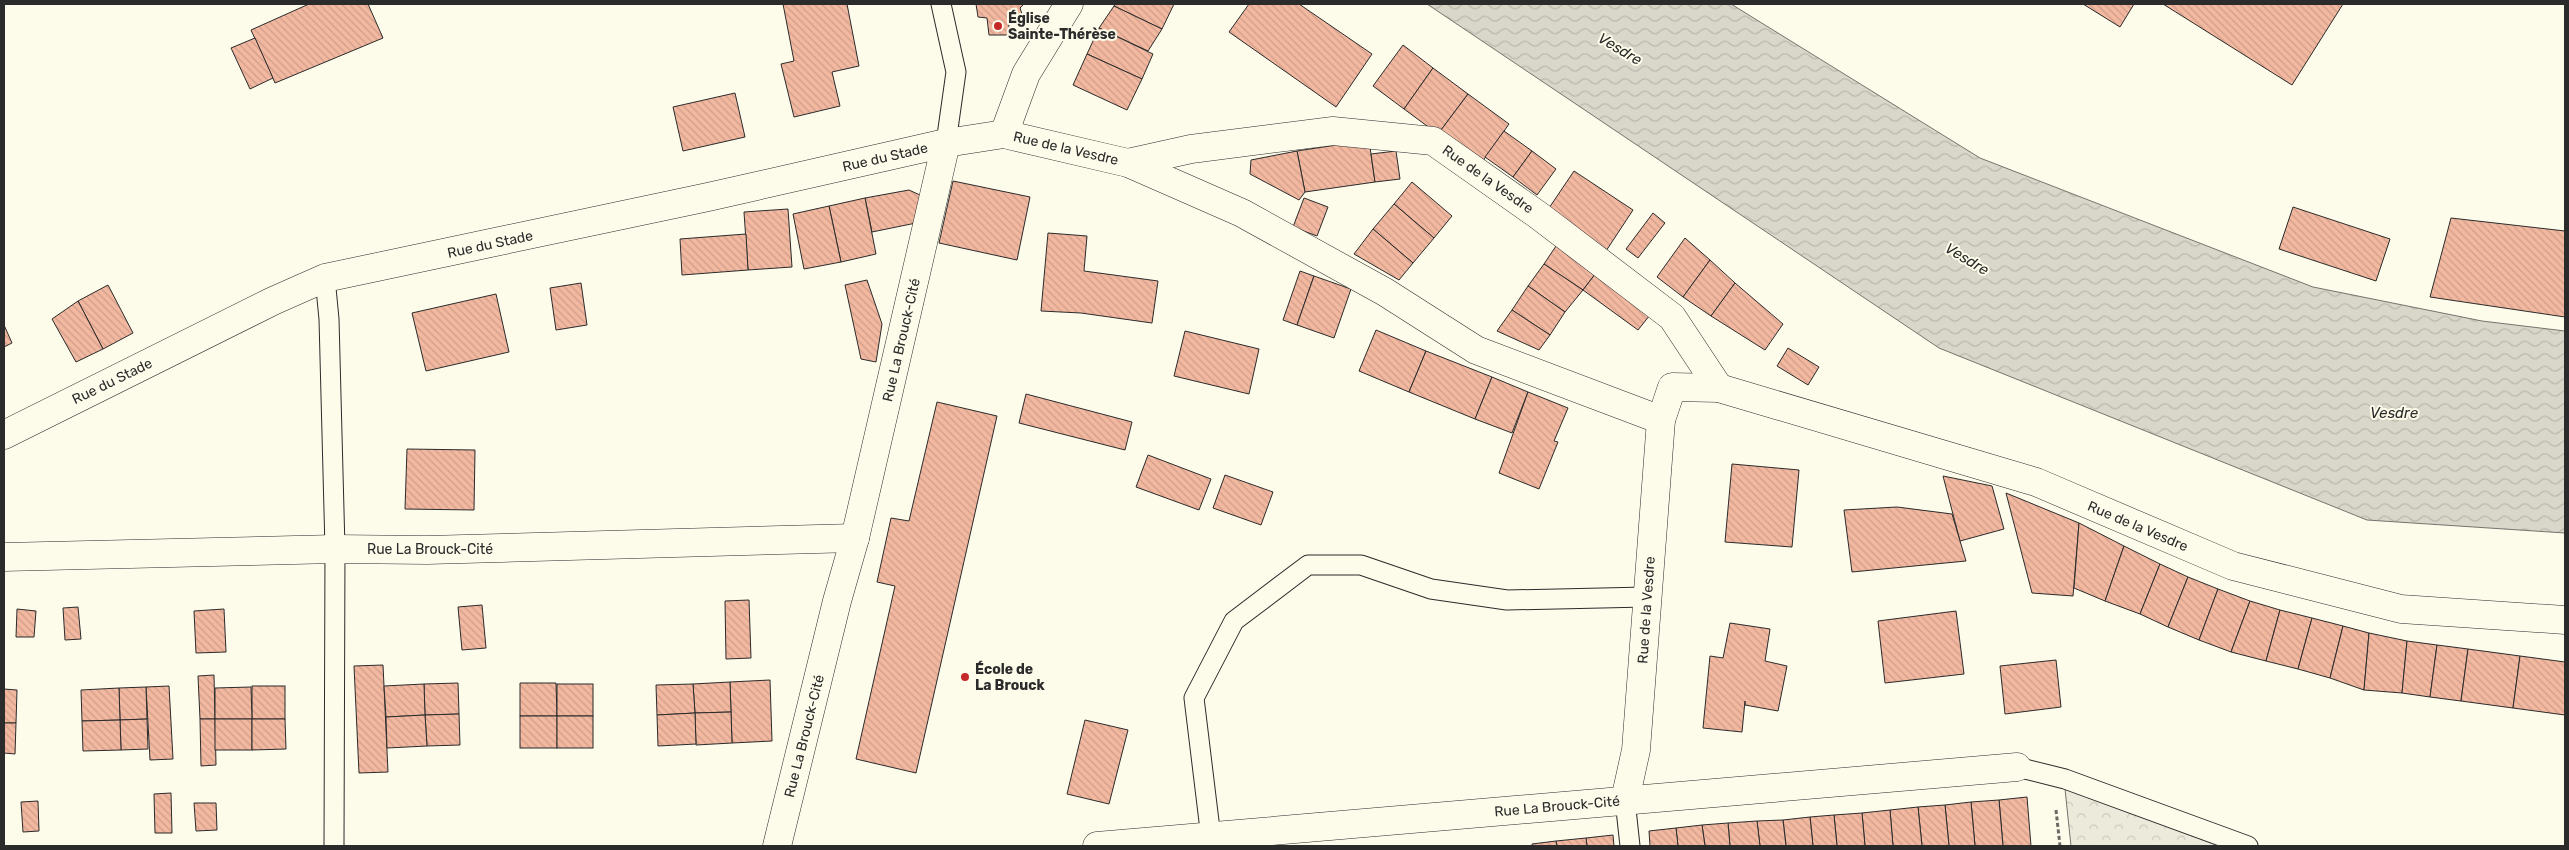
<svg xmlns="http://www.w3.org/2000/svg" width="2569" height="850" viewBox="0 0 2569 850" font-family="Rubik,sans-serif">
	<defs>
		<pattern id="park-crowns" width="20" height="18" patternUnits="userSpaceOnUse" patternTransform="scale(1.25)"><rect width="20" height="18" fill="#ecebdb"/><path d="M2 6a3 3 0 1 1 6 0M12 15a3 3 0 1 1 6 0" fill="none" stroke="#cbcabc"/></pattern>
		<pattern id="water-waves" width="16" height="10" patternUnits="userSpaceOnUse" patternTransform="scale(1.25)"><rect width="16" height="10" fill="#d8d7c9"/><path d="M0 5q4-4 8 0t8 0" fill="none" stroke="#bab9ad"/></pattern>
		<pattern id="building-back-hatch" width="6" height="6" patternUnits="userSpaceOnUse" patternTransform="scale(1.25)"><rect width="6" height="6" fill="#f2b8a0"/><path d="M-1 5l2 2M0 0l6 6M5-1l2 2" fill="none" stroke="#d09e8a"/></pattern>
	</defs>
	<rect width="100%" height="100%" fill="#fdfbea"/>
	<polygon fill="url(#park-crowns)" stroke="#74746e" points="2065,789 2230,846 2071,846"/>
	<polygon fill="url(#water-waves)" stroke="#74746e" points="1427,4 1731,4 1980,158 2313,287 2482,321 2565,331 2565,533 2367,520 1939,348"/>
	<g fill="url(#building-back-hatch)" stroke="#2b2b2b">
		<polygon points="309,4 368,4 383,38 275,83 251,30"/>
		<polygon points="783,4 847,4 859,66 832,72 840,106 794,117 781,64 794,61"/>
		<polygon points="976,4 1024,4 1020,8 1023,17 1009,18 1009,35 989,35 987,18 978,17"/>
		<polygon points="1115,4 1174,4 1162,29 1114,6"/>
		<polygon points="1249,4 1299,4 1372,54 1336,107 1229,32"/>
		<polygon points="2083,4 2134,4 2120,27"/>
		<polygon points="2163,4 2343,4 2292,85"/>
		<polygon points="1114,6 1162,29 1148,51 1099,28"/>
		<polygon points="1099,28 1153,54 1142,79 1087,54"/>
		<polygon points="255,38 273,78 250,89 231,48"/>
		<polygon points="1403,45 1433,68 1404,109 1373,86"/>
		<polygon points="1087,54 1142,79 1127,110 1073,85"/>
		<polygon points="1433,68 1468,94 1438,134 1404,109"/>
		<polygon points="735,93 745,137 683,151 673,107"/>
		<polygon points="1468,94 1509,124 1480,165 1438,134"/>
		<polygon points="1504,131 1532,151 1513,177 1485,157"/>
		<polygon points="1369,140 1375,182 1305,192 1297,151"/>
		<polygon points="1297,151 1305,192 1299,200 1250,174 1251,160"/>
		<polygon points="1396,151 1400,179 1375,182 1371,154"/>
		<polygon points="1532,151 1556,169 1537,195 1513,177"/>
		<polygon points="1574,171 1633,210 1606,251 1547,211"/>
		<polygon points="953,181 1030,197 1017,260 939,243"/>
		<polygon points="1412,182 1452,216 1434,238 1394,204"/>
		<polygon points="909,190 922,196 916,223 872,232 865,198"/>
		<polygon points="865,198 876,254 841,262 829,206"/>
		<polygon points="1304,198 1328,207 1317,236 1293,227"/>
		<polygon points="1394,204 1434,238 1413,263 1373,229"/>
		<polygon points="829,206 841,262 804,269 793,214"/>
		<polygon points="2293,207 2390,239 2376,281 2279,249"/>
		<polygon points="788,209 792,267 748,270 744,212"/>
		<polygon points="1653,213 1665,223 1638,258 1626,249"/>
		<polygon points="2451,218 2565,231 2565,317 2430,297"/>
		<polygon points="1373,229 1413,263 1399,280 1354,254"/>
		<polygon points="1048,233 1087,236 1084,271 1158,281 1152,323 1081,313 1041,311"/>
		<polygon points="746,234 748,270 682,275 680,239"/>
		<polygon points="1685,238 1710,260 1683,297 1657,277"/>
		<polygon points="1558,243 1599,269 1583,290 1544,264"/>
		<polygon points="1710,260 1735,283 1711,316 1683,297"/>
		<polygon points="1544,264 1583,290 1565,312 1528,286"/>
		<polygon points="1599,269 1654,310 1638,330 1583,290"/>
		<polygon points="1300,271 1314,276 1297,325 1283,320"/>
		<polygon points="1314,276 1351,289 1334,338 1297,325"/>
		<polygon points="867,280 882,324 876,362 861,359 845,285"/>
		<polygon points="581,283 587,325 556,330 550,288"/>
		<polygon points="1735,283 1783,324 1765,350 1711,316"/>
		<polygon points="108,285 133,333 103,349 78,301"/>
		<polygon points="1528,286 1565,312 1550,335 1512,310"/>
		<polygon points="496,294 509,352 426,371 412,313"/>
		<polygon points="78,301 103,349 76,362 52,319"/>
		<polygon points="1512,310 1550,335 1539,350 1497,331"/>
		<polygon points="4,325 12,343 4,347"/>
		<polygon points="1376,330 1426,351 1409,392 1359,371"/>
		<polygon points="1185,331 1259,349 1249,394 1174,376"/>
		<polygon points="1788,348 1819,367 1808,385 1777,366"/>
		<polygon points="1426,351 1492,377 1475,419 1409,392"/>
		<polygon points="1492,377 1528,392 1512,433 1475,419"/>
		<polygon points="1528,392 1568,408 1554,441 1558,442 1539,489 1499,473"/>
		<polygon points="1026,394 1132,422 1125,450 1019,423"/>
		<polygon points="937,402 997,416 916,773 856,759 895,586 877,582 891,518 909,521"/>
		<polygon points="407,449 475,450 474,510 405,509"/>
		<polygon points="1148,455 1211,479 1199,510 1136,487"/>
		<polygon points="1732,464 1799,470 1792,547 1725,542"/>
		<polygon points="1225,475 1273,492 1261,525 1213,508"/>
		<polygon points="1943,476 1992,486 2004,529 1960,541"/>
		<polygon points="2006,493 2079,523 2073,596 2032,593"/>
		<polygon points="1897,507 1952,514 1966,561 1852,572 1844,510"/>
		<polygon points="2079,523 2124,546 2105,601 2074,588"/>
		<polygon points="2124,546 2160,564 2140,614 2105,601"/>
		<polygon points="2160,564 2188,577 2168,627 2140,614"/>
		<polygon points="2188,577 2218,589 2199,640 2168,627"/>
		<polygon points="2218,589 2250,601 2231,652 2199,640"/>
		<polygon points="749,600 751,658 726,659 725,601"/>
		<polygon points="2250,601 2280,610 2266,661 2231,652"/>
		<polygon points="482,605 486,648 462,650 458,607"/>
		<polygon points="78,607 81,639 65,640 63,608"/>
		<polygon points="17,609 36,611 34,637 16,637"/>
		<polygon points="224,609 226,652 196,653 194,611"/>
		<polygon points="2280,610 2312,618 2298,669 2266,661"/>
		<polygon points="1956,611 1964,674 1885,683 1878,621"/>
		<polygon points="2312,618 2343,626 2330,678 2298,669"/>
		<polygon points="1730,623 1770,629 1765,661 1787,666 1778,711 1745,705 1745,701 1742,732 1703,728 1710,656 1723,658"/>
		<polygon points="2343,626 2369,633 2364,690 2330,678"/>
		<polygon points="2369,633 2407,641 2402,693 2364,690"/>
		<polygon points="2407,641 2437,645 2430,697 2402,693"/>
		<polygon points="2437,645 2468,649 2461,701 2430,697"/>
		<polygon points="2468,649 2520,656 2513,708 2461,701"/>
		<polygon points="2520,656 2565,662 2565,715 2513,708"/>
		<polygon points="2056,660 2061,707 2005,714 2000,666"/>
		<polygon points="383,665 388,772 359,773 354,666"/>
		<polygon points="214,675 215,719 200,719 198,676"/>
		<polygon points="770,680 772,741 732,743 730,682"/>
		<polygon points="730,682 731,712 695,713 693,684"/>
		<polygon points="458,683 459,714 425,715 424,684"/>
		<polygon points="520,683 556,683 557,716 520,716"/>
		<polygon points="424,684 425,715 386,717 384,686"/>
		<rect x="557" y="684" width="36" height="32"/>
		<polygon points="693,684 695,713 657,715 656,685"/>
		<polygon points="169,686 173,759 150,760 146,687"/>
		<rect x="252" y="686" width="33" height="33"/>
		<polygon points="146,687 147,719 120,720 119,688"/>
		<polygon points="251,687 252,719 215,719 215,688"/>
		<polygon points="119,688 120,720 82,721 81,690"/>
		<polygon points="4,689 17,690 16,723 4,723"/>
		<polygon points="731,712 732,743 696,745 695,713"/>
		<polygon points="695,713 696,744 658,746 657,715"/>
		<polygon points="459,714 460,745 427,746 425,715"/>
		<polygon points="425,715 427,746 387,748 386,717"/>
		<rect x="520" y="716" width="37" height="32"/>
		<rect x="557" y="716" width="36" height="32"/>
		<polygon points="147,719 148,749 121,750 120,720"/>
		<polygon points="200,719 215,719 216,765 201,766"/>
		<rect x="215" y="719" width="37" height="31"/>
		<polygon points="252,719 285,719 286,749 252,750"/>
		<polygon points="120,720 121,750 83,751 82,721"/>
		<polygon points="1085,720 1128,730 1109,804 1067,794"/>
		<polygon points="4,723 16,723 15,754 4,753"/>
		<polygon points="171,793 172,833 155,833 154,794"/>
		<polygon points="2027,797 2031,846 2003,846 1999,800"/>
		<polygon points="1999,800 2003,846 1975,846 1971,802"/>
		<polygon points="38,801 39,831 23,832 21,802"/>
		<polygon points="1971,802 1975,846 1949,846 1945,805"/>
		<polygon points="194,803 216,803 217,830 196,831"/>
		<polygon points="1945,805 1949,846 1922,846 1918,807"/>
		<polygon points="1918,807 1922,846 1893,846 1890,810"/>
		<polygon points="1890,810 1893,846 1865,846 1862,813"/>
		<polygon points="1862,813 1865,846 1837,846 1834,815"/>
		<polygon points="1834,815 1837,846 1813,846 1810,817"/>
		<polygon points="1810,817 1813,846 1786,846 1783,820"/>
		<polygon points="1783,820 1786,846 1760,846 1757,821"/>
		<polygon points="1757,821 1760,846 1730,846 1728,823"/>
		<polygon points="1728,823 1730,846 1705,846 1702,825"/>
		<polygon points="1702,825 1705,846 1678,846 1676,828"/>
		<polygon points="1676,828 1678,846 1650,846 1649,831"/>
		<polygon points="1613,835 1614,846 1587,846 1586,838"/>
		<polygon points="1586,838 1587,846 1557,846 1556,841"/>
		<polygon points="1556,841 1557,846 1532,846 1532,844"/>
	</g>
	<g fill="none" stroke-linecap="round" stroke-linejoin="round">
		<g stroke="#2b2b2b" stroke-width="21">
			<g id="lane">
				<polyline points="941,4 956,72 946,143"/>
				<polyline points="325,278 329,319 335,549 334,846"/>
				<polyline points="2017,767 2065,779 2248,846"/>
				<polyline points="1625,800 1630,846"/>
				<polyline points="1212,846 1194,698 1234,621 1308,565 1361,565 1431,589 1507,600 1646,597"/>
			</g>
		</g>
		<g stroke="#2b2b2b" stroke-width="29">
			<g id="street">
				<polyline points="1004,134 1026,74 1069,4"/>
				<polyline points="1128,163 1191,149 1333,131 1433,141 1538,215 1672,317 1719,388"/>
				<polyline points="4,435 273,301 325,278 708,197 946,143 1004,134 1128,163 1242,213 1385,292 1476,350 1661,420"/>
				<polyline points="4,557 335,549 427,550 855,538"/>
				<polyline points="1625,800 1636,750 1661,420 1672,387 1719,388 2036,482 2233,566 2401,609 2565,620"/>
				<polyline points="777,846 837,601 855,538 946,143"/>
				<polyline points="1097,846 2017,767"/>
			</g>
		</g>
		<polyline stroke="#6a6964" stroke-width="3" stroke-dasharray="4 2.5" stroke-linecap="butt" points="2056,810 2060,846"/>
		<use href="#lane" stroke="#fdfbea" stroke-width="19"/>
		<use href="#street" stroke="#fdfbea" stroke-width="28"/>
	</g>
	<g fill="#c62828" stroke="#fdfbea" stroke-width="2">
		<circle cx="998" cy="26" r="5"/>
		<circle cx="965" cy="677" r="5"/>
	</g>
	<g text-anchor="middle" stroke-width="4" stroke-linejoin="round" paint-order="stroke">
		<g font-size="14" font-weight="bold" fill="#2b2b2b" stroke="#fdfbea" text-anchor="start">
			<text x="1008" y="23">Église<tspan x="1008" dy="16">Sainte-Thérèse</tspan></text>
			<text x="975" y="674">École de<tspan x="975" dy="16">La Brouck</tspan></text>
		</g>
		<g font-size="14" fill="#2b2b2b" stroke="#fdfbea">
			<text transform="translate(1066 148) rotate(13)" y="5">Rue de la Vesdre</text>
			<text transform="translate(885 157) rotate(-13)" y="5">Rue du Stade</text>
			<text transform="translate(1488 179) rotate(35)" y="5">Rue de la Vesdre</text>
			<text transform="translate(490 244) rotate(-12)" y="5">Rue du Stade</text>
			<text transform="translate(901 340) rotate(-77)" y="5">Rue La Brouck-Cité</text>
			<text transform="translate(112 381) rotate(-26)" y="5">Rue du Stade</text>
			<text transform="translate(2138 526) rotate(23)" y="5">Rue de la Vesdre</text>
			<text x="430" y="554">Rue La Brouck-Cité</text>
			<text transform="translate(1646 610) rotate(-86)" y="5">Rue de la Vesdre</text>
			<text transform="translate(804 736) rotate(-76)" y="5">Rue La Brouck-Cité</text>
			<text transform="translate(1557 806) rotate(-5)" y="5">Rue La Brouck-Cité</text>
		</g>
		<g font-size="15" font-style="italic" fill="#2b2b2b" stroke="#fdfbea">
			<text transform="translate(1620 49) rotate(31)" y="5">Vesdre</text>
			<text transform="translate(1967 259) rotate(31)" y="5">Vesdre</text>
			<text x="2394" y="418">Vesdre</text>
		</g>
	</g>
	<rect width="2569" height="850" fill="none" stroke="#2b2b2b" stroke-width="10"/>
</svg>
